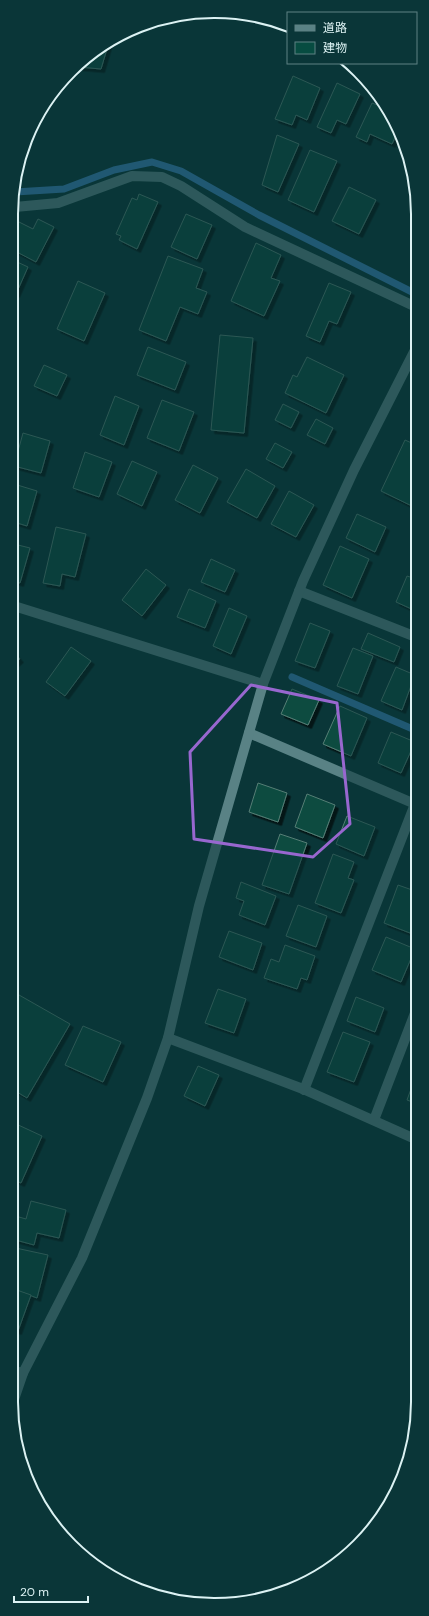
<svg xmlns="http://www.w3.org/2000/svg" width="429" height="1616" viewBox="0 0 429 1616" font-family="'DM Sans','Noto Sans JP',sans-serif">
	<defs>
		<filter id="shadow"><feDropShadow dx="3.5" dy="3.5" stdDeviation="0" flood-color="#0009"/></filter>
	</defs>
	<rect width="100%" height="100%" fill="#0a3638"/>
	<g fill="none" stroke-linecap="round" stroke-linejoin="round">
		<g stroke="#3d82b9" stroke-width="7">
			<polyline points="15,192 64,189 114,170 152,162 181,171 259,215 416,294"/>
			<polyline points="292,677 415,730"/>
		</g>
	</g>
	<g fill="#074c41" stroke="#577e75" filter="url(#shadow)">
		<polygon points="109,42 101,69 79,67 101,45"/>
		<polygon points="293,76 320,88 307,120 296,115 292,125 275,119"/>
		<polygon points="337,83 360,94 346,124 337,120 331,133 317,127"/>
		<polygon points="372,103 387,109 397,125 399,129 392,144 370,134 367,142 356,137"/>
		<polygon points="277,135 299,144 278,192 262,185"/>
		<polygon points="310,150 337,161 314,212 288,200"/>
		<polygon points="349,187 376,200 359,234 332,221"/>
		<polygon points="139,194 158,202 137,249 119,240 121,236 116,234 132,198 137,200"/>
		<polygon points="186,214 212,225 197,259 171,247"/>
		<polygon points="38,219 54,227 36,262 15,251 15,220 33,229"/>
		<polygon points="256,243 281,255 271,278 280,281 264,316 231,301"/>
		<polygon points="168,256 203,269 196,288 207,292 198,314 180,307 166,341 139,330"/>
		<polygon points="15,261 28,267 16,294 14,293"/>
		<polygon points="78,281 105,293 84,341 57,329"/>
		<polygon points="329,283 351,292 337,324 329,321 320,342 306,336"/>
		<polygon points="220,335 253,338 244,433 211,430"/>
		<polygon points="148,347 186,362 175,390 137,375"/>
		<polygon points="307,357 344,375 326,413 285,393 293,375 297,377"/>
		<polygon points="44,365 67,375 57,396 34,386"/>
		<polygon points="115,396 139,406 124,445 100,435"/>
		<polygon points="162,400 194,412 179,451 147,438"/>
		<polygon points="283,404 299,412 291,428 275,420"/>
		<polygon points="316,419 333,428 325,444 307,435"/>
		<polygon points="23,433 50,441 41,473 14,466"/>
		<polygon points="405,440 416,445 416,508 381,491"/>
		<polygon points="275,443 292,452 283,468 266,459"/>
		<polygon points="85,452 112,462 99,497 73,488"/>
		<polygon points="132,461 157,472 142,506 117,494"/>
		<polygon points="193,465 218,478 200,513 175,500"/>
		<polygon points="246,469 275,486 257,518 227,502"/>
		<polygon points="14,484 37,491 27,526 14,522"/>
		<polygon points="289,491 314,505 296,537 271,524"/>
		<polygon points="357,514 386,527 375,552 346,538"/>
		<polygon points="56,527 86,534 75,577 62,574 60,586 43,583"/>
		<polygon points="14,544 30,548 20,583 14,581"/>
		<polygon points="340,546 369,559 352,598 323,585"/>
		<polygon points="211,559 235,570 225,592 201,582"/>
		<polygon points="146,569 166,585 142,616 122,600"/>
		<polygon points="407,576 416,579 416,611 396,602"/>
		<polygon points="189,589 216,601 205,628 177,617"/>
		<polygon points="229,608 247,616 231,654 213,646"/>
		<polygon points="310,623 330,631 315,668 295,661"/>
		<polygon points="368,633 400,647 394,662 361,649"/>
		<polygon points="71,647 91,661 65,696 46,682"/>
		<polygon points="353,648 373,656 358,694 337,686"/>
		<polygon points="13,651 20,659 13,665"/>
		<polygon points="396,667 415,675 402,710 381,701"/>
		<polygon points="292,689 319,700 308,725 281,714"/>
		<polygon points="340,706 367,718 351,756 323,744"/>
		<polygon points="391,732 415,742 401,773 378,763"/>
		<polygon points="258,783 287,793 278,822 249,812"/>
		<polygon points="307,794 335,805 323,838 295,827"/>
		<polygon points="347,816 375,827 364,856 336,844"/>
		<polygon points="280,834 307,843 289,894 262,885"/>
		<polygon points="333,854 354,862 348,878 354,880 341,913 315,903"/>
		<polygon points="241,882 276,896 265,925 239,915 244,901 236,898"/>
		<polygon points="398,885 415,891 415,919 410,933 384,923"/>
		<polygon points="298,905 327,916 316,947 286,936"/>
		<polygon points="229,931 262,943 253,970 219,957"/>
		<polygon points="386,937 415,949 401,982 372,970"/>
		<polygon points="285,945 315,956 307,980 301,978 297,989 264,978 271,959 279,962"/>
		<polygon points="218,989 246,999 234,1033 205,1023"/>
		<polygon points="12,991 70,1024 27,1098 12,1089"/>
		<polygon points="356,997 384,1008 375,1032 347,1021"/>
		<polygon points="83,1026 121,1042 103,1082 65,1065"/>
		<polygon points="343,1032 370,1042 354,1082 327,1072"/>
		<polygon points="198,1066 219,1075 205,1106 184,1096"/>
		<polygon points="415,1078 415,1103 407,1100"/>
		<polygon points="14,1123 42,1136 21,1183 12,1179 12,1128"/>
		<polygon points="31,1201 66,1210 59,1238 37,1233 34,1245 12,1239 12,1215 26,1219"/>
		<polygon points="11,1247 48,1255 37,1298 11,1288"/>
		<polygon points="11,1288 31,1295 18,1331 11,1329"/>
	</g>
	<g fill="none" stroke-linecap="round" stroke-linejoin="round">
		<g stroke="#598285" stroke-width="10">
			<polyline points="15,207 58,203 132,176 162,177 181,186 245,227 416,307"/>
			<polyline points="299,591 416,637"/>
			<polyline points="14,606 263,684"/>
			<polyline points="249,733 415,804"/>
			<polyline points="168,1038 303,1089 415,1139"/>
			<polyline points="304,1090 415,804"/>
			<polyline points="374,1120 415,1013"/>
			<polyline points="11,1370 23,1373"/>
			<polyline points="12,1405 23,1373 82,1258 147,1098 168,1038 199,906 263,684 303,581 354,470 416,348"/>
		</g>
	</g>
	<path d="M0 0H429V1616H0ZM251,685L337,703L350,824L313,857L194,839L190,752Z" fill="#0a3638" fill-opacity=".55" fill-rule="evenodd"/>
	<path fill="none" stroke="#9867cf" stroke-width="3" stroke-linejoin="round" d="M251,685L337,703L350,824L313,857L194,839L190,752Z"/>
	<path d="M0 0H429V1616H0ZM214 18H215A196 196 0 0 1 411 214V1402A196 196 0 0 1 215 1598H214A196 196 0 0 1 18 1402V214A196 196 0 0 1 214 18Z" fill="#0a3638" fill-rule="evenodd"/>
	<path fill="none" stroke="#dcf2f3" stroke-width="2" d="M214 18H215A196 196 0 0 1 411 214V1402A196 196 0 0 1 215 1598H214A196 196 0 0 1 18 1402V214A196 196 0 0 1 214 18Z"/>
	<rect x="287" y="12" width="130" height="52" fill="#0a3638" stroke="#5e8183"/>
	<rect x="295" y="25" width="20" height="6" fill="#598285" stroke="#5e8183"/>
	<text x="323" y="32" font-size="12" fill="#dcf2f3">道路</text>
	<rect x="295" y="42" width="20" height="12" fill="#074c41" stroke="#5e8183"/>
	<text x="323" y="52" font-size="12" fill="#dcf2f3">建物</text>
	<path d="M14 1596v6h74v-6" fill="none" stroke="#dcf2f3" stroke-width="2"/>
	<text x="20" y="1596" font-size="12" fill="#dcf2f3" stroke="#0a3638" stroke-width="3" paint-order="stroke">20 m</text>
</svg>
